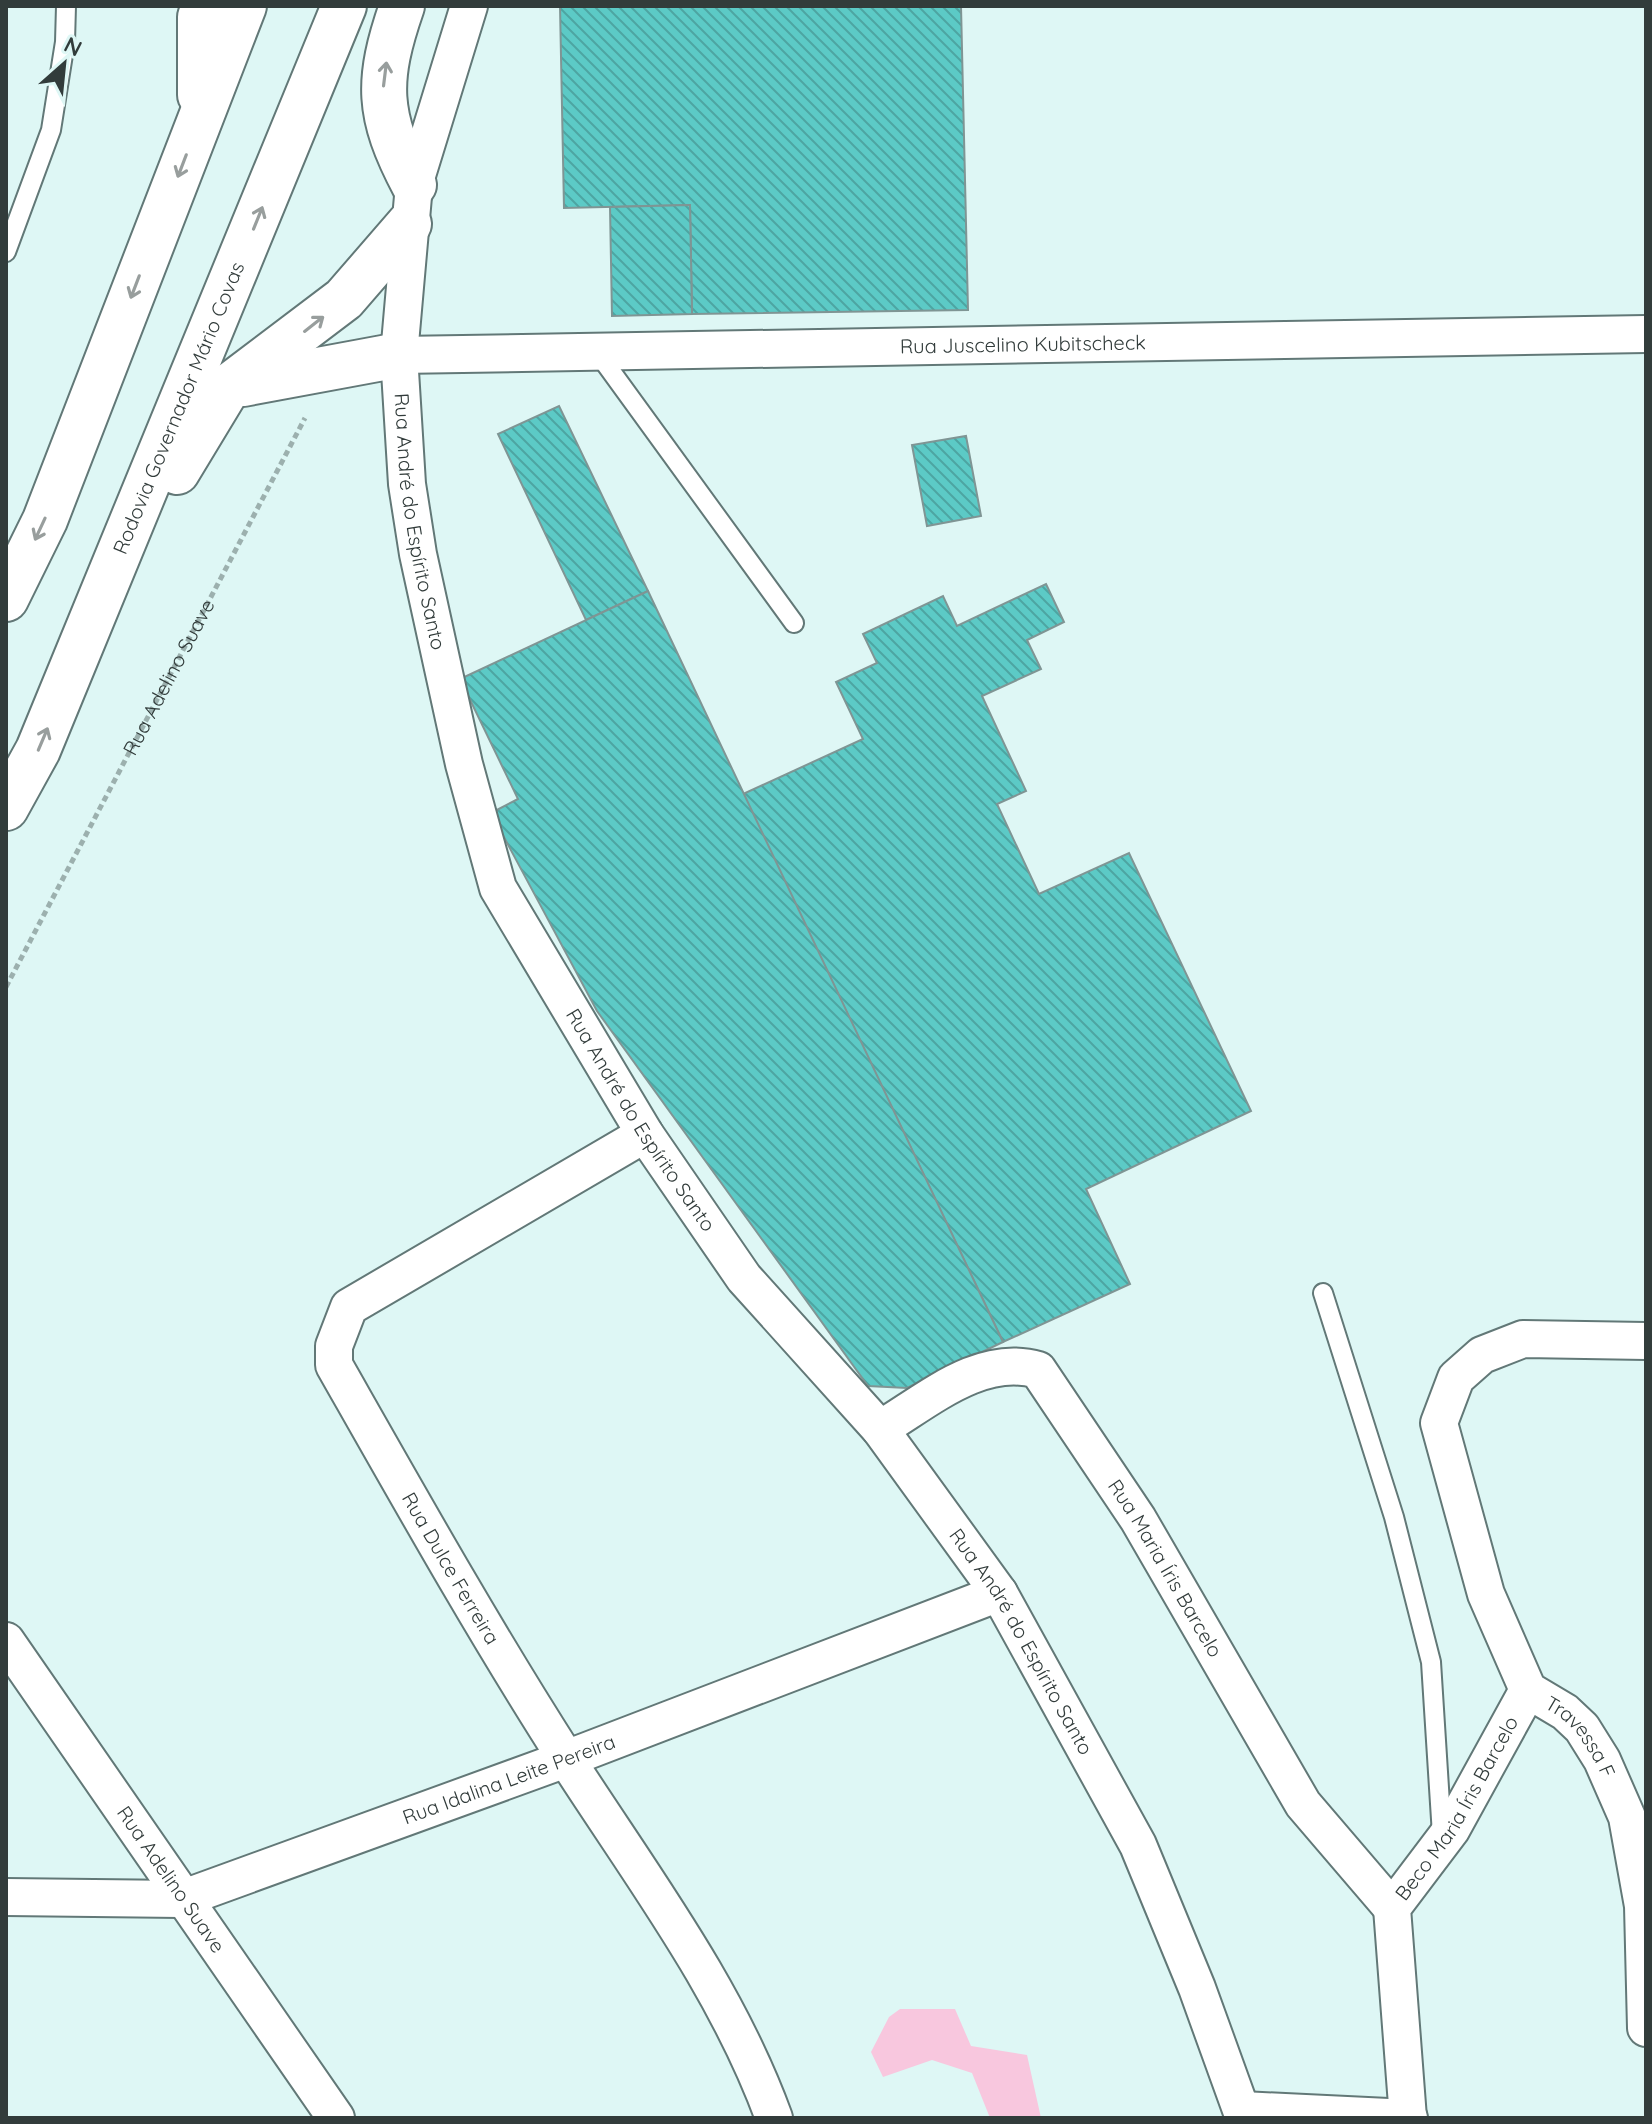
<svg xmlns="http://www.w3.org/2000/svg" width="1652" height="2124" viewBox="0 0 1652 2124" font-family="Quicksand,sans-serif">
	<defs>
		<pattern id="building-back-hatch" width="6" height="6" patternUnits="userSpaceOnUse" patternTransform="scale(2)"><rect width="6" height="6" fill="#5ccac6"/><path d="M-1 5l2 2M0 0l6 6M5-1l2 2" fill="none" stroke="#4da5a2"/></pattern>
	</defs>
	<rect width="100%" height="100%" fill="#def7f5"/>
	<polygon fill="#f8c7de" points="900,2009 955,2009 971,2046 1027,2055 1041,2118 990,2118 972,2073 932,2060 883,2077 871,2052 889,2017"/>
	<g fill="url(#building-back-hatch)" stroke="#7f9594" stroke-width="2">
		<polygon points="560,6 961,6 968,310 692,314 690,205 564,208"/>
		<polygon points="690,205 692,314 612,316 610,207"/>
		<polygon points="559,406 648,591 586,620 498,434"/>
		<polygon points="966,436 981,516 927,526 912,445"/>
		<polygon points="1046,584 1064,622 1027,640 1041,669 982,696 1026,791 997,804 1039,894 1129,853 1251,1111 1086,1189 1130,1284 1003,1342 743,794 863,739 836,682 877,663 863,634 943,596 957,626"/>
		<polygon points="648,591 1003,1342 907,1388 868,1386 597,1011 491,813 518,799 460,679"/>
	</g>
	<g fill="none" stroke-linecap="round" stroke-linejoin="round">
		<g stroke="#627877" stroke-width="22">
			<g id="service">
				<polyline points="6,252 51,130 65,42 66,6"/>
				<polyline points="597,352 794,623"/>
				<polyline points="1323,1293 1394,1517 1431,1662 1442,1835"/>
			</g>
		</g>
		<g stroke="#627877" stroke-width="40">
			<g id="minor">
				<path id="s2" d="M469,6L414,185L399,355L407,484L418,554L464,764L498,888L645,1134L744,1278L880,1429L999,1593L1138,1845L1197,1988L1244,2118"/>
				<path id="s3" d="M399,355L1646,334"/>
				<path id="s4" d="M645,1134L349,1307L334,1346V1365C409,1497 483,1629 565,1757C640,1874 726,1986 774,2118"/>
				<path id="s5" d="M1646,1341L1523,1339L1482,1355L1456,1378L1439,1423L1486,1594L1528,1690L1565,1712L1582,1728L1602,1760L1627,1817L1643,1906L1646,2028"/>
				<path id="s6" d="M880,1429C927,1401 981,1353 1038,1370L1138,1519L1303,1804L1392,1908"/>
				<path id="s7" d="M6,1641L336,2118"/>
				<path id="s8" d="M6,1897L181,1899L566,1759L999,1593"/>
				<polyline points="1242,2110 1409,2118"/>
				<path id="s9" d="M1408,2118L1392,1908L1451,1830L1528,1690"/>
			</g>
		</g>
		<g stroke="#627877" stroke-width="48">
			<g id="motorway">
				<path d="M402,6C376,81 377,115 414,185"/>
				<polyline points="200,95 200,17 204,6"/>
				<polyline points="243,384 399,355"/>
				<polyline points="177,472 229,386 344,299 409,224"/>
				<polyline points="6,599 45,520 244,6"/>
				<path id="s10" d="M6,808L38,750L344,6"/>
			</g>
		</g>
		<path stroke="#9cb0ae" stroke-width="5" stroke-dasharray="6 4" stroke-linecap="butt" id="s1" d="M6,987L305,418"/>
		<use href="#service" stroke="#fff" stroke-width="18"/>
		<use href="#minor" stroke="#fff" stroke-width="36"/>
		<use href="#motorway" stroke="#fff" stroke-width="44"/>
	</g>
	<defs><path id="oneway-shaft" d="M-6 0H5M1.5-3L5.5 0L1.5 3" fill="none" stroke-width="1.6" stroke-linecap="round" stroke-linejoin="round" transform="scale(2)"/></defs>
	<g stroke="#989e9d">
		<use href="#oneway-shaft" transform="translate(385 74) rotate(-83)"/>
		<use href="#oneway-shaft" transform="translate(182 166) rotate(111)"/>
		<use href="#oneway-shaft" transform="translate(258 218) rotate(-68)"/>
		<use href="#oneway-shaft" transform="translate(135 287) rotate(111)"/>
		<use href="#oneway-shaft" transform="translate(314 324) rotate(-38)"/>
		<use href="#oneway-shaft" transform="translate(40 529) rotate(115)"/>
		<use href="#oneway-shaft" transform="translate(43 739) rotate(-67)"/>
	</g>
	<g text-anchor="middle" stroke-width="7" stroke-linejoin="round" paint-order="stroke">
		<g font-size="20" fill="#323c3b" stroke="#def7f5">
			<text dy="7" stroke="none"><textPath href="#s3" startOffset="624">Rua Juscelino Kubitscheck</textPath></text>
			<text dy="7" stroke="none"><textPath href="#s10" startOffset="436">Rodovia Governador Mário Covas</textPath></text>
			<text dy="7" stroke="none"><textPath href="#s2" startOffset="526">Rua André do Espírito Santo</textPath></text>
			<text dy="7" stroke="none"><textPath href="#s1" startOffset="350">Rua Adelino Suave</textPath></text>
			<text dy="7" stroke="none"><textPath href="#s2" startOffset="1174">Rua André do Espírito Santo</textPath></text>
			<text dy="7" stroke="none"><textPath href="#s4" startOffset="638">Rua Dulce Ferreira</textPath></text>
			<text dy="7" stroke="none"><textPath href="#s6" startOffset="410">Rua Maria Íris Barcelo</textPath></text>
			<text dy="7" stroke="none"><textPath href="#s2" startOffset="1822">Rua André do Espírito Santo</textPath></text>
			<text dy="7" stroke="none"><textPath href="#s5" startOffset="604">Travessa F</textPath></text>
			<text dy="7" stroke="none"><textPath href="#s8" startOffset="524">Rua Idalina Leite Pereira</textPath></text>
			<text dy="7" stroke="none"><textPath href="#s9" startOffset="330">Beco Maria Íris Barcelo</textPath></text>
			<text dy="7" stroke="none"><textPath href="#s7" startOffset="290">Rua Adelino Suave</textPath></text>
		</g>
	</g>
	<rect width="1652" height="2124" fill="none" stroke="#323c3b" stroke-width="16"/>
	<g transform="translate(64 64) rotate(27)" stroke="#def7f5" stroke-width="6" paint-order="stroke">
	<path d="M0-6L14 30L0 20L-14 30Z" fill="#323c3b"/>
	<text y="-12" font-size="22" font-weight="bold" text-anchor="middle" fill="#323c3b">N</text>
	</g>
</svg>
